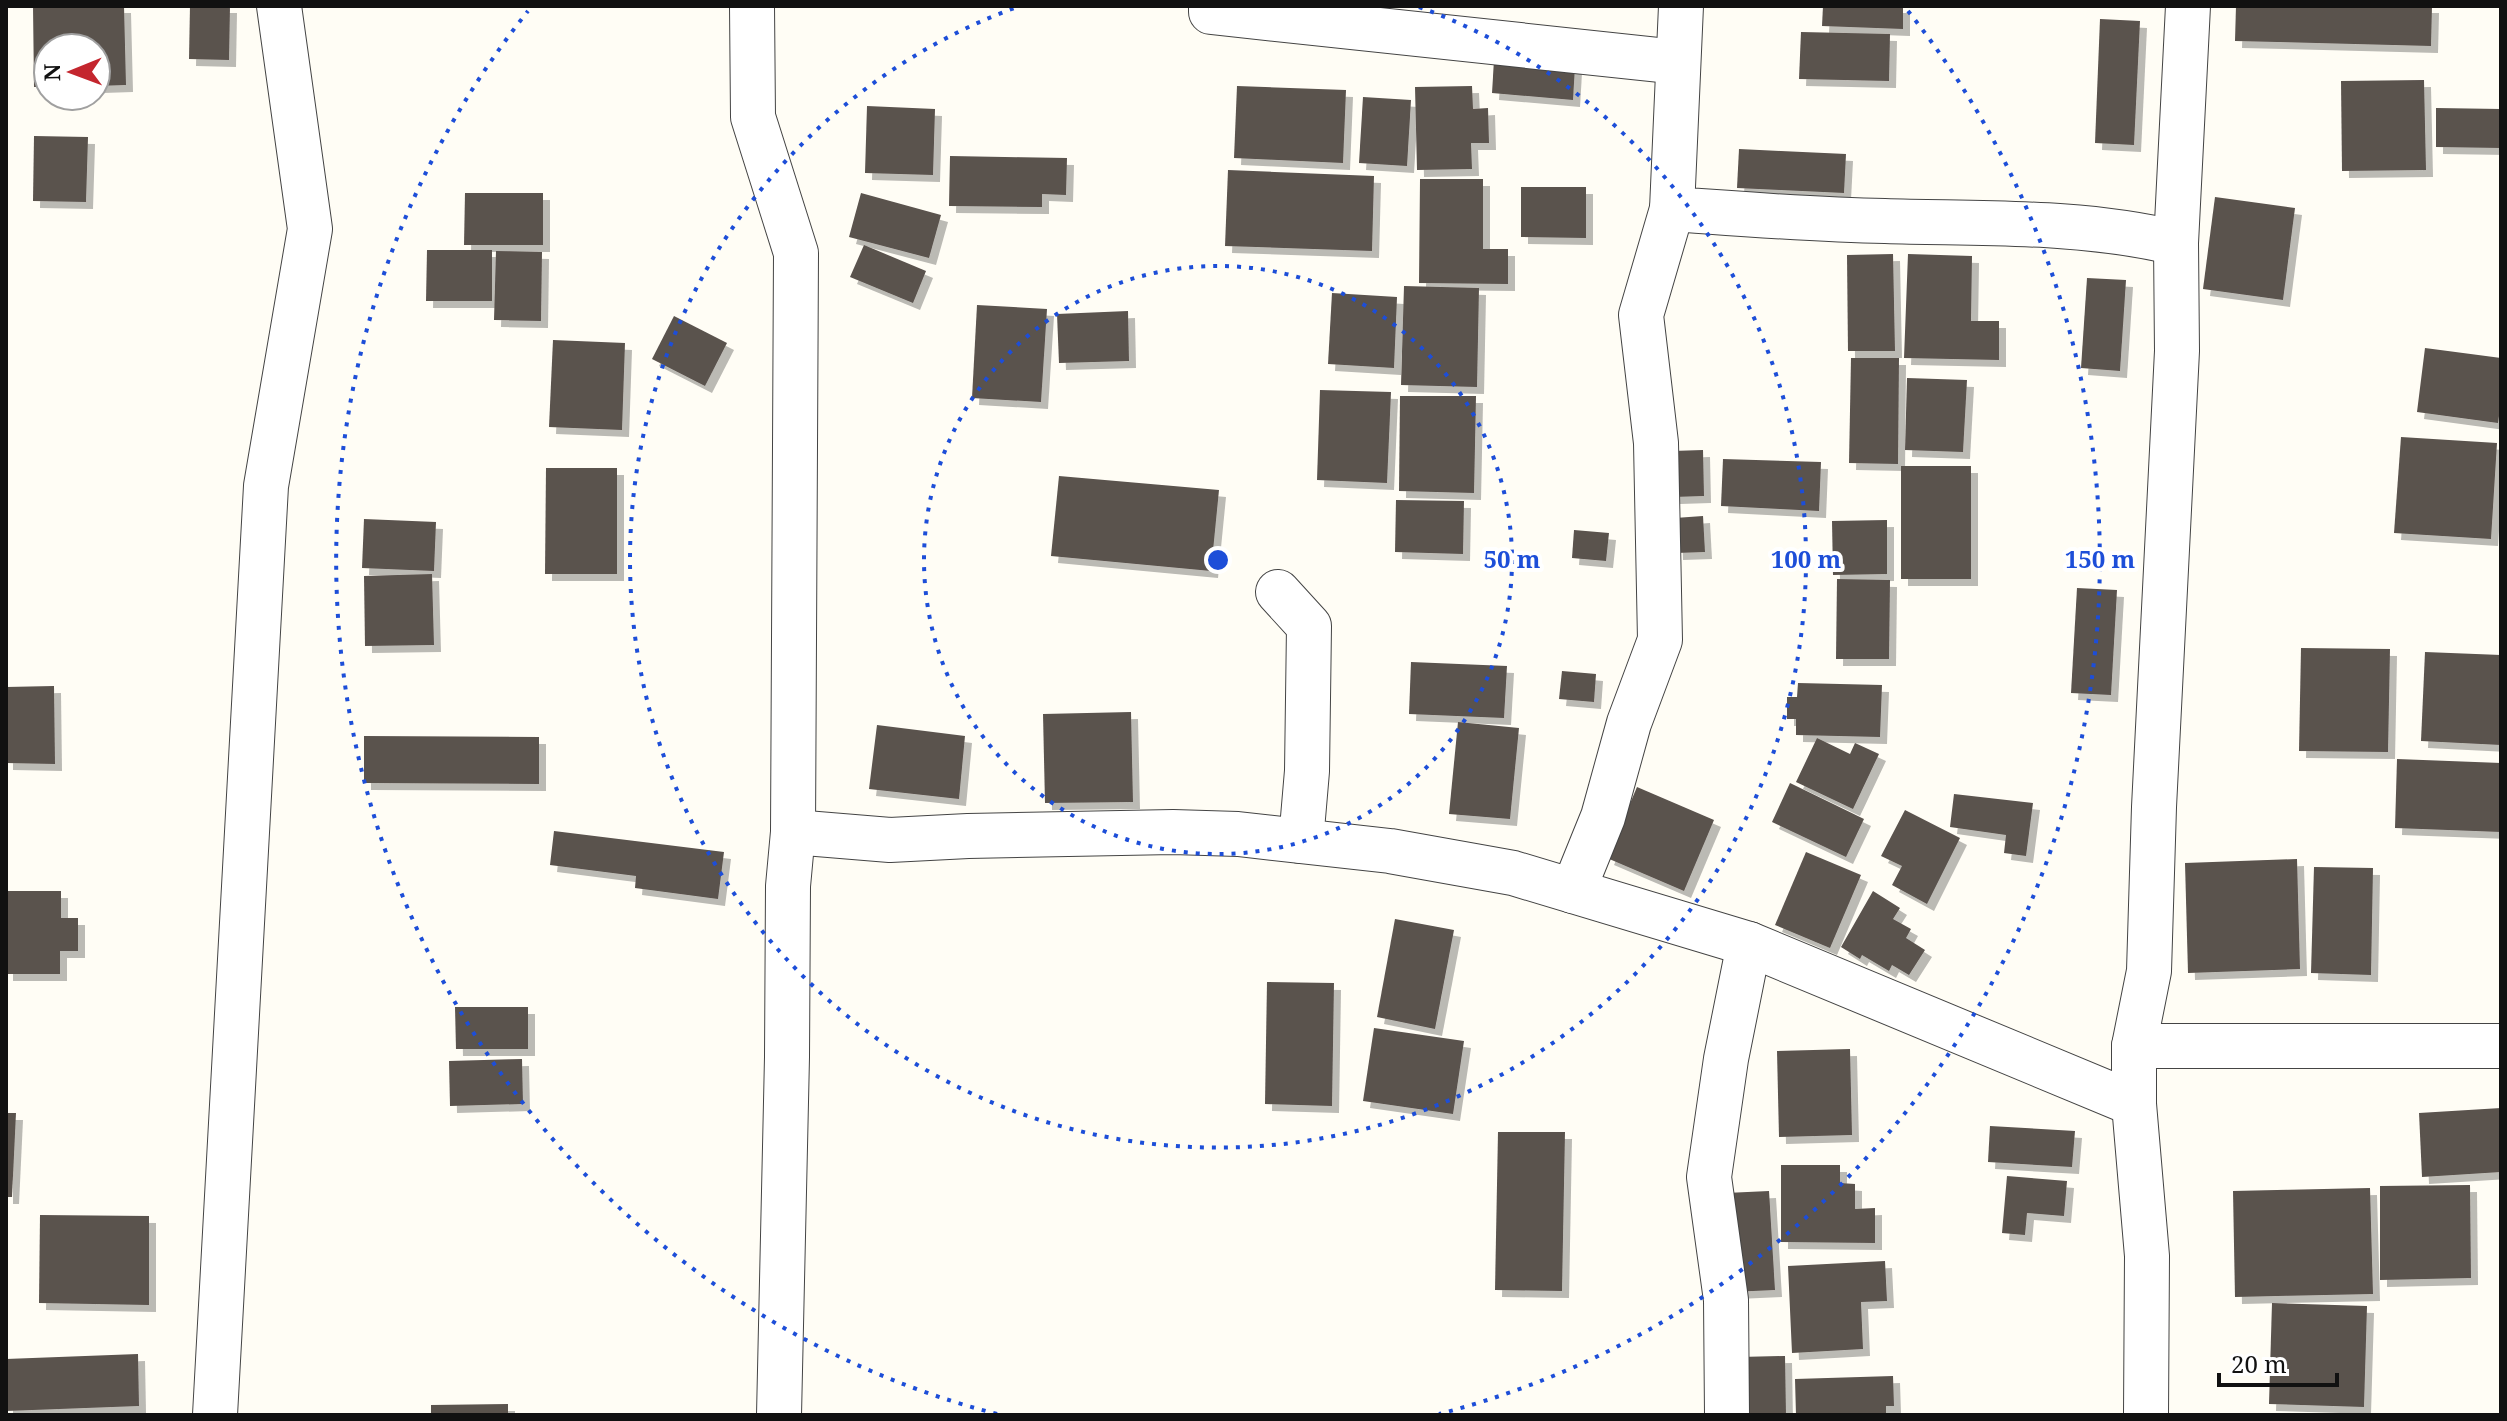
<svg xmlns="http://www.w3.org/2000/svg" width="2507" height="1421" viewBox="0 0 2507 1421" font-family="'Noto Serif',serif">
	<defs>
		<filter id="shadow"><feDropShadow dx="7" dy="7" stdDeviation="0" flood-color="#0004"/></filter>
	</defs>
	<rect width="100%" height="100%" fill="#fffdf5"/>
	<g fill="#5a524d" filter="url(#shadow)">
		<polygon points="33,6 124,6 126,85 96,86 96,48 48,48 48,87 34,87"/>
		<polygon points="190,6 230,6 229,60 189,59"/>
		<polygon points="1823,6 1903,6 1903,29 1822,26"/>
		<polygon points="2236,6 2432,6 2431,46 2235,41"/>
		<polygon points="2100,19 2140,21 2134,145 2095,143"/>
		<polygon points="1801,32 1890,34 1889,81 1799,79"/>
		<polygon points="1494,60 1575,66 1573,100 1492,93"/>
		<polygon points="2424,80 2426,170 2342,171 2341,81"/>
		<polygon points="1237,86 1346,90 1343,163 1234,158"/>
		<polygon points="1472,86 1473,109 1488,108 1489,143 1471,143 1472,169 1417,170 1415,87"/>
		<polygon points="1363,97 1411,100 1407,166 1359,163"/>
		<polygon points="867,106 935,109 933,175 865,173"/>
		<polygon points="2436,108 2501,109 2501,148 2436,147"/>
		<polygon points="34,136 88,137 86,202 33,201"/>
		<polygon points="1739,149 1846,154 1844,193 1737,188"/>
		<polygon points="950,156 1067,158 1066,195 1042,194 1042,207 949,206"/>
		<polygon points="1228,170 1374,176 1372,251 1225,246"/>
		<polygon points="1420,179 1483,179 1483,249 1508,249 1508,284 1419,283"/>
		<polygon points="1521,187 1586,187 1586,238 1521,237"/>
		<polygon points="465,193 543,193 543,245 464,245"/>
		<polygon points="861,193 941,215 929,258 849,237"/>
		<polygon points="2215,197 2295,208 2283,300 2203,289"/>
		<polygon points="864,245 926,271 913,303 850,277"/>
		<polygon points="427,250 492,250 492,301 426,301"/>
		<polygon points="496,251 542,252 541,321 494,320"/>
		<polygon points="1893,254 1895,351 1848,351 1847,255"/>
		<polygon points="1908,254 1972,256 1971,321 1999,321 1999,360 1904,358"/>
		<polygon points="2087,278 2126,280 2120,371 2081,368"/>
		<polygon points="1404,286 1479,288 1477,387 1401,385"/>
		<polygon points="1332,293 1397,297 1394,368 1328,364"/>
		<polygon points="977,305 1047,309 1041,402 972,398"/>
		<polygon points="1128,311 1129,361 1059,363 1057,314"/>
		<polygon points="674,316 727,343 705,386 652,359"/>
		<polygon points="553,340 625,343 622,430 549,427"/>
		<polygon points="2425,348 2501,358 2501,402 2498,423 2417,412"/>
		<polygon points="1851,358 1899,358 1898,464 1849,463"/>
		<polygon points="1907,378 1967,380 1963,452 1905,450"/>
		<polygon points="1320,390 1391,392 1387,483 1317,480"/>
		<polygon points="1400,396 1476,396 1474,493 1399,491"/>
		<polygon points="2401,437 2497,443 2491,539 2394,533"/>
		<polygon points="1703,450 1704,496 1673,497 1672,451"/>
		<polygon points="1723,459 1821,462 1819,511 1721,506"/>
		<rect x="1901" y="466" width="70" height="113"/>
		<polygon points="546,468 617,468 617,574 545,574"/>
		<polygon points="1059,476 1219,490 1211,571 1051,556"/>
		<polygon points="1396,500 1464,501 1463,554 1395,552"/>
		<polygon points="1703,516 1705,552 1676,553 1675,518"/>
		<polygon points="364,519 436,522 434,571 362,568"/>
		<polygon points="1887,520 1887,574 1833,575 1832,521"/>
		<polygon points="1574,530 1609,533 1606,561 1572,558"/>
		<polygon points="432,574 434,645 365,646 364,576"/>
		<polygon points="1837,579 1890,580 1889,659 1836,659"/>
		<polygon points="2077,588 2117,590 2111,695 2071,693"/>
		<polygon points="2301,648 2390,649 2388,752 2299,751"/>
		<polygon points="2425,652 2501,655 2501,745 2421,741"/>
		<polygon points="1411,662 1507,666 1504,718 1409,714"/>
		<polygon points="1562,671 1596,674 1594,702 1559,699"/>
		<polygon points="1798,683 1882,685 1880,737 1796,735 1796,719 1787,719 1787,697 1797,697"/>
		<polygon points="54,686 55,764 6,763 6,687"/>
		<polygon points="1131,712 1133,802 1045,803 1043,714"/>
		<polygon points="1458,722 1519,728 1510,819 1449,814"/>
		<polygon points="877,725 965,736 959,799 869,789"/>
		<polygon points="364,736 539,737 539,784 364,783"/>
		<polygon points="1817,738 1850,754 1855,743 1879,754 1853,809 1796,782"/>
		<polygon points="2397,759 2501,763 2501,832 2395,828"/>
		<polygon points="1790,783 1864,819 1846,857 1772,822"/>
		<polygon points="1637,787 1714,820 1684,891 1607,858"/>
		<polygon points="1954,794 2033,803 2026,856 2004,853 2006,835 1950,827"/>
		<polygon points="1905,810 1960,838 1927,904 1892,885 1902,866 1881,856"/>
		<polygon points="554,831 724,852 718,899 635,888 636,876 550,865"/>
		<polygon points="1806,852 1861,875 1830,948 1775,925"/>
		<polygon points="2297,859 2300,969 2188,973 2185,863"/>
		<polygon points="2314,867 2373,868 2371,975 2311,973"/>
		<polygon points="6,891 61,891 61,918 78,918 78,951 60,951 60,974 6,974"/>
		<polygon points="1873,891 1900,908 1893,919 1911,929 1906,938 1925,950 1909,975 1892,965 1889,971 1862,955 1860,959 1841,947"/>
		<polygon points="1395,919 1454,930 1435,1029 1377,1017"/>
		<polygon points="1267,982 1334,983 1332,1106 1265,1104"/>
		<polygon points="455,1007 528,1007 528,1049 456,1049"/>
		<polygon points="1374,1028 1464,1041 1453,1114 1363,1101"/>
		<polygon points="1850,1049 1852,1135 1779,1137 1777,1051"/>
		<polygon points="522,1059 523,1104 450,1106 449,1061"/>
		<polygon points="2501,1108 2501,1172 2422,1177 2419,1113"/>
		<polygon points="6,1113 16,1113 12,1197 6,1197"/>
		<polygon points="1990,1126 2075,1131 2072,1167 1988,1162"/>
		<polygon points="1498,1132 1565,1132 1562,1291 1495,1290"/>
		<polygon points="1781,1165 1840,1165 1840,1183 1855,1184 1855,1209 1875,1208 1875,1243 1781,1242"/>
		<polygon points="2007,1176 2067,1181 2064,1216 2027,1213 2025,1235 2002,1233"/>
		<polygon points="2470,1185 2471,1278 2380,1280 2380,1186"/>
		<polygon points="2370,1188 2373,1294 2235,1297 2233,1191"/>
		<polygon points="1769,1191 1775,1290 1731,1292 1726,1193"/>
		<polygon points="40,1215 149,1216 149,1305 39,1303"/>
		<polygon points="1885,1261 1887,1301 1861,1302 1863,1349 1792,1353 1788,1266"/>
		<polygon points="2272,1303 2367,1306 2364,1407 2269,1404"/>
		<polygon points="138,1354 139,1406 6,1411 6,1359"/>
		<polygon points="1785,1356 1786,1415 1741,1415 1739,1357"/>
		<polygon points="1893,1376 1894,1406 1886,1406 1886,1415 1796,1415 1795,1379"/>
		<polygon points="508,1404 508,1415 431,1415 431,1405"/>
	</g>
	<g fill="none" stroke-linecap="round" stroke-linejoin="round">
		<g stroke="#444" stroke-width="46">
			<g id="street">
				<polyline points="752,6 753,117 796,253 793,832 788,886 787,1057 779,1415"/>
				<polyline points="1211,6 1211,12 1678,62"/>
				<path d="M1681,6L1672,209C1743,214 1814,220 1885,221C1981,224 2083,220 2176,243"/>
				<polyline points="1278,592 1309,626 1307,771 1301,841"/>
				<polyline points="793,832 890,840 968,836 1173,832 1238,834 1390,851 1513,873 1749,944 2134,1104"/>
				<polyline points="1573,891 1603,817 1629,723 1660,640 1656,443 1641,315 1672,209"/>
				<polyline points="2134,1046 2501,1046"/>
				<polyline points="215,1415 266,486 310,229 279,6"/>
				<polyline points="1727,1415 1726,1300 1709,1177 1726,1059 1749,944"/>
				<polyline points="2146,1415 2147,1256 2134,1104 2134,1046 2149,971 2154,807 2177,351 2176,243 2188,6"/>
			</g>
		</g>
		<use href="#street" stroke="#fff" stroke-width="44"/>
	</g>
	<g fill="none" stroke="#1d4ed8" stroke-width="4" stroke-dasharray="4 8">
		<circle cx="1218" cy="560" r="294"/>
		<path d="M1419 7A588 588 0 1 1 1017 7"/>
		<path d="M997 1414A882 882 0 0 1 528 11M1908 11A882 882 0 0 1 1439 1414"/>
	</g>
	<circle cx="1218" cy="560" r="12" fill="#1d4ed8" stroke="#fff" stroke-width="4"/>
	<g font-size="24" text-anchor="middle" font-weight="bold" fill="#1d4ed8" stroke="#fff" stroke-width="8" stroke-linejoin="round" paint-order="stroke">
		<text x="1512" y="568">50 m</text>
		<text x="1806" y="568">100 m</text>
		<text x="2100" y="568">150 m</text>
	</g>
	<rect width="2507" height="1421" fill="none" stroke="#111111" stroke-width="16"/>
	<g transform="translate(72 72) rotate(269)"><circle r="38" fill="#ffffff" stroke="#a0a0a0" stroke-width="2"/>
	<path d="M0-6L14 30L0 20L-14 30Z" fill="#c4262e"/>
	<text y="-12" font-size="22" font-weight="bold" text-anchor="middle" fill="#111111">N</text>
	</g>
	<path d="M2219 1373v12h118v-12" fill="none" stroke="#111111" stroke-width="4"/>
	<text x="2231" y="1373" font-size="24" fill="#111111" stroke="#ffffff" stroke-width="6" paint-order="stroke">20 m</text>
</svg>
